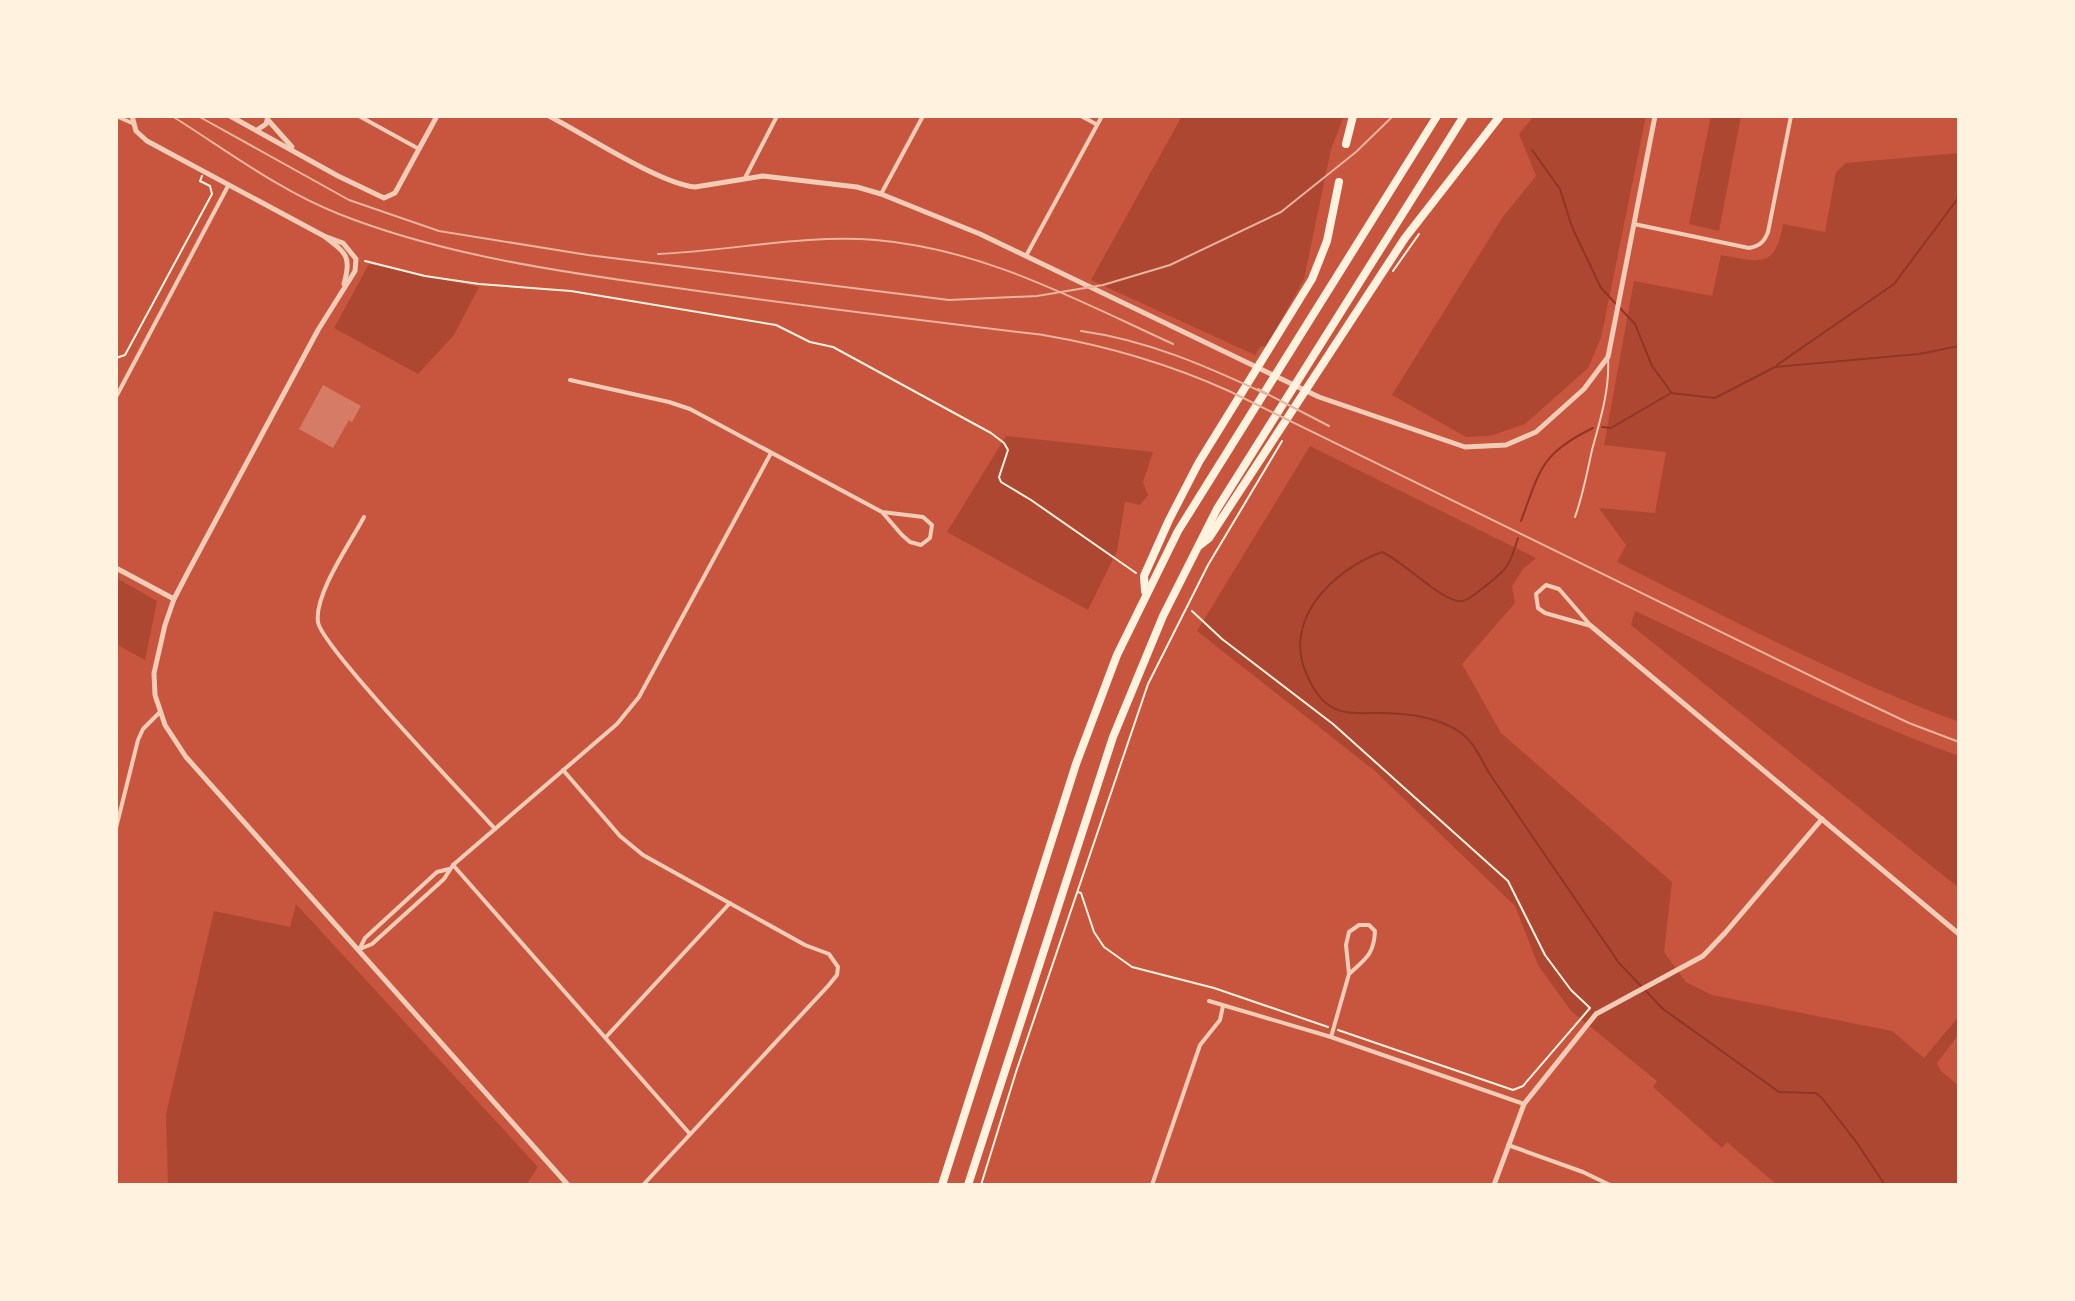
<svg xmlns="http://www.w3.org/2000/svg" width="2075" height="1301" viewBox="0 0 2075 1301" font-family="'Varela Round',sans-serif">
	<rect width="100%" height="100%" fill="#c8553d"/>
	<g fill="#ae4732">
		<polygon points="1182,116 1344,116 1331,149 1304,279 1266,347 1261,346 1255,355 1091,280"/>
		<polygon points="1534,116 1646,116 1601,338 1588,368 1525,424 1490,436 1466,437 1392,395 1502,218 1536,176 1519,134"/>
		<polygon points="1711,116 1741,116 1719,231 1689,224"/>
		<path d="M1959,153V722C1841,678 1730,619 1617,562L1626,545L1599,508L1655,513L1666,452L1604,445L1634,281L1712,296L1721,255C1761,262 1775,269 1783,224L1825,232L1836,172L1846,163Z"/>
		<polygon points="369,264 479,287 454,335 418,374 334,328"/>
		<polygon points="1006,436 1153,452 1143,482 1148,495 1140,505 1125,502 1117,551 1088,610 947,532"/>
		<polygon points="1310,446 1536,558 1523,569 1512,586 1515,603 1462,664 1501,733 1672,882 1664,952 1686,982 1712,995 1892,1031 1924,1058 1959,1016 1959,1034 1937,1063 1941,1071 1959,1086 1959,1185 1777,1185 1727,1142 1722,1148 1653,1087 1657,1081 1571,1011 1538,965 1515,906 1375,771 1197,631"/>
		<polygon points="116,578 157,601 145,660 116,644"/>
		<path d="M1635,611C1742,661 1848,716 1959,756V888L1631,625Z"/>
		<polygon points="296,904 538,1167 526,1185 168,1185 166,1114 214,911 290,927"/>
	</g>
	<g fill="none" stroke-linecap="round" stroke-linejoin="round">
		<g stroke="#8f3625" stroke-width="2">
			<polyline points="1532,150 1560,189 1572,227 1601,288 1635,324 1652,366 1671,392"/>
			<polyline points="116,297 116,320"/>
			<polyline points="1777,365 1894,284 1959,197"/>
			<polyline points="1602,427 1611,428 1671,393 1715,398 1775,367 1919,354 1959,346"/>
			<path d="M1521,521C1540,470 1541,453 1593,428"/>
			<path d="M1518,538C1509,568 1507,569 1483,588C1476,593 1472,599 1462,601C1444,604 1405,562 1382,552C1332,570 1280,622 1308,677C1312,687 1320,700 1330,706C1343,715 1363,713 1378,713C1405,713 1438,716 1461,733C1474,742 1481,759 1489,773L1619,963L1663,1009L1779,1092L1816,1093L1822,1098L1857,1143L1885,1185"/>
		</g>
	</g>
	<polygon fill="#d67c66" points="323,385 361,406 352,422 349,420 333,448 299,429"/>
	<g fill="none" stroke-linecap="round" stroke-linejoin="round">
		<g stroke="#fff3e0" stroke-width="2">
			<polyline points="365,261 425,276 479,284 571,291 776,325 810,342 833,347 991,433 1004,443 1008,450 999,477 1001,482 1031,500 1136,573"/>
			<polyline points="1393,271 1419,234"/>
			<polyline points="116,358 125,355 212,194 210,186 200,181 202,176"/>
			<polyline points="1192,611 1222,639 1333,724 1508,881 1545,955 1571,990 1590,1008 1523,1086 1513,1090 1338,1030"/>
			<polyline points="1078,892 1081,893 1094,932 1104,947 1132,967 1214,988 1328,1027"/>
			<polyline points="981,1185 1016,1072 1148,684 1208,565 1282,441"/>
		</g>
		<path stroke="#f1ccb7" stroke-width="2" d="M1575,517C1583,495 1587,473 1592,450C1600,421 1610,389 1608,358"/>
		<g stroke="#f1ccb7" stroke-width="4">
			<polyline points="116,116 132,123"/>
			<polyline points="359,116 419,149"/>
			<polyline points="1081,116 1096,124"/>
			<polyline points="745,178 777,116"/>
			<polyline points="881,194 923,116"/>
			<path d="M1634,224L1749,248C1760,246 1764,242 1768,232L1791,116"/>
			<polyline points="1026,256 1102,116"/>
			<polyline points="570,380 669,402 690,409 882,512 923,517 932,525 930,538 921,545 910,542 902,535 882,512"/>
			<polyline points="116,397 228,186"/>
			<path d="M364,517C351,542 314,594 318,622C321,646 469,800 495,829"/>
			<polygon points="1546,585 1559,589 1591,626 1545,613 1538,608 1536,594"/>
			<polyline points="563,770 620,836 643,855 805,945 829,954 838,967 837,975 828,986 643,1185"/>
			<polyline points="116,828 138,740 143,729 159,713"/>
			<polyline points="453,865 690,1134"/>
			<polyline points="360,948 365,938 437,872 449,869"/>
			<polyline points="360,949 372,944 444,879 453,865 617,724 639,697 771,453"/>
			<polyline points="1209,1001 1331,1037 1524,1104"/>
			<polyline points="606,1037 730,903"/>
			<path d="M1331,1037L1349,974L1346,945L1349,932L1359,925H1369L1375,931C1374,955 1365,959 1349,974"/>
			<polyline points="1508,1145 1583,1172 1610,1185"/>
			<polyline points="1152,1185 1200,1045 1220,1020 1223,1006"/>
		</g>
		<g stroke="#f1ccb7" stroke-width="5">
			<path d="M132,116L136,131L147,141L324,236C346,253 352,256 344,284"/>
			<polyline points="230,116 338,176 384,198 395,193 437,116"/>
			<path d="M549,116C584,134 660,184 695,187L763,176L857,187L881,194L980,234L1319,397L1465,447L1506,445L1536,432L1584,389L1608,357L1655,116"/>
			<polyline points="268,120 292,147"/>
			<polyline points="257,130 266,124 268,116"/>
			<polyline points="324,236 343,243 356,259 355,271 318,330 188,572 174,599 165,625 154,673 155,695 165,725 186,757 568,1185"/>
			<polyline points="116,568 174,599"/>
			<polyline points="1591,626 1959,934"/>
			<polyline points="1494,1185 1524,1104 1596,1014 1703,956 1725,933 1822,819"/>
		</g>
		<g stroke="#fff3e0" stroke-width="8">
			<polyline points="1346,144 1353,116"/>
			<polyline points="1200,545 1209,538 1405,238 1500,116"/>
			<polyline points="1145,591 1144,576 1169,520 1199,462 1312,279 1327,241 1339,182"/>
			<polyline points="942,1185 1076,764 1117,655 1178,531 1437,116"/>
			<polyline points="968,1185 1113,737 1163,616 1217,509 1464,116"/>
		</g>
		<g stroke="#e9b49f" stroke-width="2">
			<path d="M172,116C226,150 280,191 339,214C442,255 561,272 670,287C794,305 919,320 1043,335C1108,346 1169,364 1229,391L1854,697L1909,723L1959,742"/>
			<polyline points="198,116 349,200 439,231 588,255 949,300 1037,296 1103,285 1170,265 1281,212 1356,152 1393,116"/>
			<path d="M658,254C730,251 804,234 876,240C983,249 1077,300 1173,344"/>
			<path d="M1081,331C1147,340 1206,366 1266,394"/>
			<polyline points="1258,389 1329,426"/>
		</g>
	</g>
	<rect width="2075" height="1301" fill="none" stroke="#fff3e0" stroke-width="236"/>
</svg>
